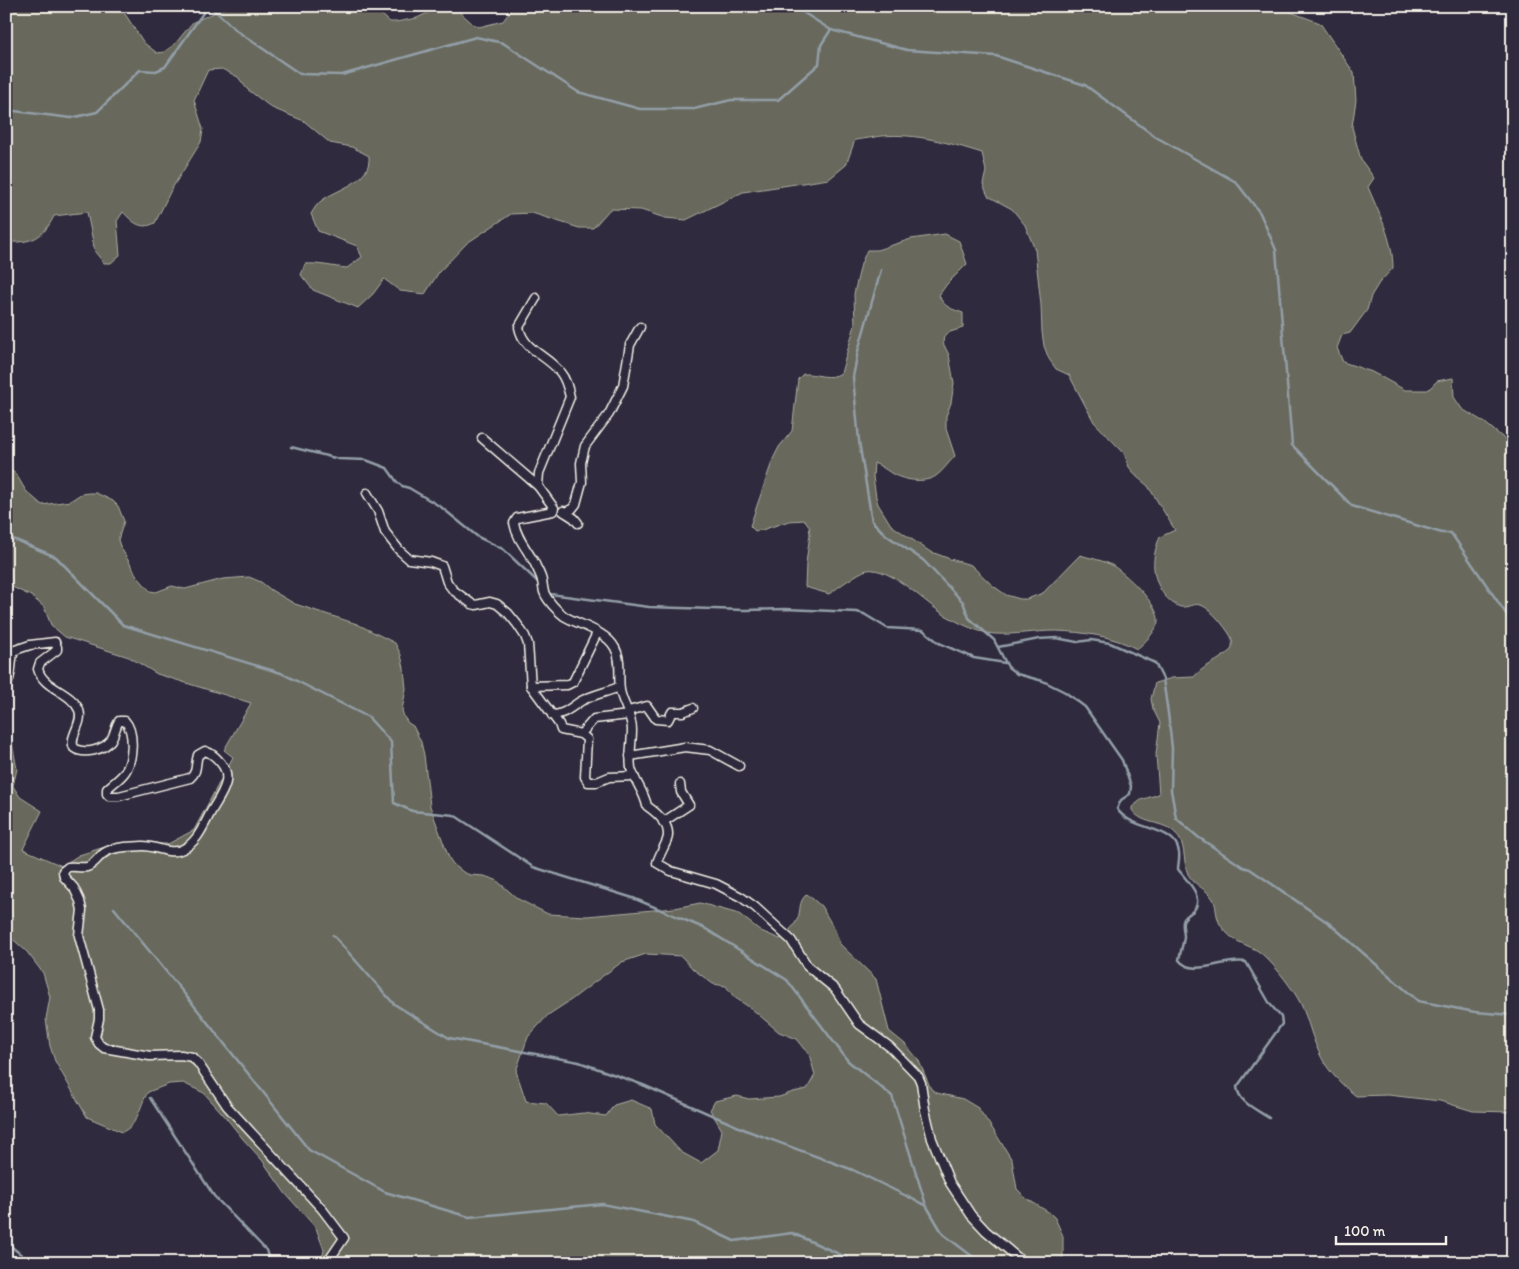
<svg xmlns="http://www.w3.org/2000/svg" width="1519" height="1269" viewBox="0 0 1519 1269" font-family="Itim,sans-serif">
	<rect width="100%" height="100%" fill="#2f2a3d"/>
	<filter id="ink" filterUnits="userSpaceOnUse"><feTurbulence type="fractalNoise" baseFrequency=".02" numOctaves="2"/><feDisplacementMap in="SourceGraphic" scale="10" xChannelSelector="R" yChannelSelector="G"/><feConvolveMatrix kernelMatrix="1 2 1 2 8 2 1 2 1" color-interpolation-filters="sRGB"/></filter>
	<g filter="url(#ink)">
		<g fill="#68695b" stroke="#aeada2" fill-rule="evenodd">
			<path d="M6,6H113L125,14L144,43L157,53L164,52L175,44L193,22L230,6H372L390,22H396L417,18L442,6H453L473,24L479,27L503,21L514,6H1283V9L1320,23L1354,73L1356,100L1352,127L1361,160L1374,178L1368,187C1379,214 1393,239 1393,268L1379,283L1371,296L1367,310L1350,333L1342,335L1337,348L1343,362L1372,372L1405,390H1428L1437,381L1453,378L1454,397L1462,409L1484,422L1513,446V1113L1511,1112L1473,1111L1440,1101L1388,1095L1356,1096C1340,1083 1326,1070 1318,1050C1310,1033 1307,1013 1297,997C1289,984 1271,960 1258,951C1248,945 1234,942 1226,932C1223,929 1219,924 1218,919C1215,911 1217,902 1210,895C1203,887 1194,885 1188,874C1183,863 1186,849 1179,838C1168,819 1143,827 1132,810V807L1141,800L1159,794L1156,754L1160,723L1153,709L1151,699L1155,683L1172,678L1194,677C1202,666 1220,661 1231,650C1232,647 1233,642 1232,639C1229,631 1209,606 1200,605C1194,603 1187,608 1181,607C1175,606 1169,600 1165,596C1151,578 1151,557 1160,537L1175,530L1148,486L1137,477L1129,467L1124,453L1094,422L1069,375L1056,369L1049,359L1044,346L1042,332L1041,305L1035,250L1025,225L1012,209L988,196L983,184L986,171L982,153C950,143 916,133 882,136C873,137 865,139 855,140L846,165L829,179L743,192L686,220L665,218L641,210L610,209L593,228H579L532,213L511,214L467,243L439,272L425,294L400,291L384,279L373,294L358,308L313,290L301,275L305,264C320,263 333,267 347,268L362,257L357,246L318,231L311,214C314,209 317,204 321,201C338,188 371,183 369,156L352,147L330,143L304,121L272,108L247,89L238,77L222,69L208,70L194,100L203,129L201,142L171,190L155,223C140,231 132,221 123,212L117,221L120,255L111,263H104L95,252L87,212L54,216C43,239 31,243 6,242Z"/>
			<path d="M945,234L959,241L967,264L947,284L939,295C943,307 952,309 963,313V328L950,332L944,336L943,343L949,355L954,383L951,403L946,416V429L955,456C949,462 943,471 936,476C924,484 902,480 891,473C885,469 881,466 874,463L873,477L876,497L878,504L891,525L929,551L950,559L971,565L992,585L1006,595L1020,599H1027L1043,593L1080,555C1090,558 1101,560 1110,564C1123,571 1161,606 1158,622C1156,632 1144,643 1137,649C1113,636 1083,632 1056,631C1035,631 1015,635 995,634C978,633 959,623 945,615C926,604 890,566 867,570C860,571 836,589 829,594L805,587L806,563L810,534L809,526L805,520L789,521L762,530L755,531L750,526L773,459L779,447L792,431L798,379L803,374C816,373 830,381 841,373L855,325L854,294L861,264L867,250H877L911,239Z"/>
			<path d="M6,467L16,474L26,491L42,505L70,501L81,494L89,493H96L113,501L118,506L124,521L118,540L120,546L137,576L150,591L156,592L172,586L185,589L223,579L249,577L261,582L271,590L295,604L357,624L395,643L401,655L404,668L406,689L402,710L404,717L408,723L413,726L421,742L424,755L430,806L449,858L453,864L463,872L470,875L484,876L496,880L518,899L548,914L587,916L675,908L700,903L739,914L761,931L780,939C786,933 793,928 797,920C802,910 797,903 807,894L821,906L835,930L840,944L876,979L889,1031L905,1044L918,1059L931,1089L937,1093L963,1099L978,1108L994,1131L1012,1160L1017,1189L1027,1199L1050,1213L1055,1218L1063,1236V1263H321L324,1250L316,1228L285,1193L262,1160L243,1139L223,1114L204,1093L183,1083L169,1084L148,1092C139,1106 139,1125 122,1132L87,1117L55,1061L50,1046L46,1019L50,997L43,973L27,952L6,933V740L12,743L17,769L13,786L20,797L42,811L23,849L62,866L79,855L108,846L130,844H168L194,830L233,757L224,750L251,703L157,674L129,657L65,637L51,625L44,607L31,596L6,584ZM646,954L681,956L693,969L713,984L726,986L734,997L752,1009L779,1032L797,1039L809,1054L815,1075L807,1089L793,1092L779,1097L749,1099L737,1096L715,1101L710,1110L722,1130L718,1150L701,1163L681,1152L655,1124L652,1109L631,1100L614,1105L606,1116L583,1113L558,1116L546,1103L526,1101L516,1071L528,1037L548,1015L571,1000L596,981L622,962Z"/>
		</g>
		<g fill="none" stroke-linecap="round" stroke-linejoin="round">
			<g stroke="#939ea8" stroke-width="2.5">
				<polyline points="210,6 237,31 300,74 342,75 476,37 503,43 578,92 640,109 694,109 731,100 778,100 819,64 821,45 830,31"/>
				<polyline points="793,6 831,30 907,50 996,56 1085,85 1156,137 1236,182 1260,213 1276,250 1292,445 1352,506 1442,533 1451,533 1513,624"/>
				<polyline points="6,110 71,118 97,112 140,70 156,71 165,67 208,6"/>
				<path d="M881,270L858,351L853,377L859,441L872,521L886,535L923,560L963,602L969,618L994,640L1008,667L1017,674L1043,681L1065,692L1085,707L1122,760L1131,786L1130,794L1121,800L1117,809C1132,832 1177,825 1179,853C1180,858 1178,864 1178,869C1185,879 1205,896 1194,910C1190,914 1185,916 1183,921C1182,926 1184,932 1184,937C1183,945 1180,953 1179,960C1194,979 1225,957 1246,962L1270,1004L1281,1017L1282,1024L1237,1087C1239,1103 1256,1109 1269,1118"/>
				<polyline points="291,447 339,459 366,460 387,468 397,482 402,486 409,488 441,507 478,537 503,549 540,584"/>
				<polyline points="6,536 56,557 123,625 281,673 368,717 391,742 394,803 412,811 454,815 533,867 633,898 706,929 787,980 848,1061 892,1096 926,1205 943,1234 981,1263"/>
				<polyline points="546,590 550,594 649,607 745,610 785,609 857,612 864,614 887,628 923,630 939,643 974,658 1005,663"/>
				<polyline points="998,647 1039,639 1056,638 1077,642 1091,640 1110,643 1155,663 1163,679 1168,713 1172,748 1171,790 1176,818 1198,837 1243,867 1250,869 1330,924 1418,1001 1475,1012 1513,1015"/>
				<polyline points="114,908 192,1003 309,1150 385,1192 469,1217 602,1204 694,1222 734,1241 792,1233 848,1258 852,1263"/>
				<polyline points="333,935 394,1004 449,1038 579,1062 643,1085 748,1131 853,1170 925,1205"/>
				<polyline points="150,1098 214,1196 266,1250 270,1263"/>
				<polyline points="6,1242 31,1263"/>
			</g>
			<g stroke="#f4f1e8" stroke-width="11">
				<g id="street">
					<path d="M536,298L519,327C523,350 547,355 560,372C566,379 568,388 570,397L539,473L538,486L554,508L553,511L517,518L514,523C517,539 527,549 535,564C537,569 541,575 542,581C543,585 543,589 544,592C547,600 557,611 564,616C579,625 606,631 615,648C622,660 618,676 620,690C622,703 632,715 632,730C632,742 629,754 631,768C634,781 644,791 647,806C657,813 672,826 667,840C664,848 659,855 657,863L671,871L716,884L741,897L755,907L791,940L808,967L835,989L859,1024L890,1047L918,1076L921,1083L925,1110L932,1139L950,1183L971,1215L986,1231L1024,1263"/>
					<polyline points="482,438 538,486"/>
					<polyline points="367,493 378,511 385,532 399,550 409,559 431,562 442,566 447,582 453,590 472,604 476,605 490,602 497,604 508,613 517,624 525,636 528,644 531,686 559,724 561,730 581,734 587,739 585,777 588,782 597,782 609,777 634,776"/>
					<polyline points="563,511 574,518 578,523"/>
					<polyline points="565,512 572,509 576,504 582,482 581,463 585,446 609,414 623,386 630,345 640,327"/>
					<path d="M6,686C14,673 9,659 15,650L30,645L55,642L57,647V650L40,663L38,669C43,689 71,691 79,710C84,724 68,736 74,748C84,755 104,750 111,740C115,734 115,727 119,721H125C135,732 133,760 125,772C120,779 113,783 107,789V794L109,796H119L190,778C198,772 195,764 198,755L205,751C211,753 216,757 220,762C235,778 220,796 212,810C204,824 198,842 183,849C170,856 155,845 142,846C130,847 115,846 104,853C98,857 94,865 87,867C80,868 74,866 68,867L63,871L64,877L74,888L80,901L82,910L79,936L99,1010V1019L95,1037L99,1044L104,1048L150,1056L181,1055L192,1057L198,1063L227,1106L322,1209L344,1238L327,1263"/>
					<polyline points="531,686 567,685 573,682 597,633"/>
					<polyline points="628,711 647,706 656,719 668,720 672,712 683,712 693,708"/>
					<path d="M552,715C564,715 571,707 581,701C592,695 607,692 619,687"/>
					<polyline points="581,734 594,719 629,715"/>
					<polyline points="630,756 685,747 710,750 739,766"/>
					<polyline points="663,822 689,805 681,792 680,784"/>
				</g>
			</g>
			<use href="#street" stroke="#2f2a3d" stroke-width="8"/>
		</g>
	</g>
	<rect width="1519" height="1269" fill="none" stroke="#2f2a3d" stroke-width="25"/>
	<rect x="12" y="12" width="1494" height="1244" fill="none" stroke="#f4f1e8" stroke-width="2" filter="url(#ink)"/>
	<path d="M1336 1236v8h110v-8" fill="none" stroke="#f4f1e8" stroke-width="2.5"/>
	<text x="1344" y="1236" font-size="15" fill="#f4f1e8" stroke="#2f2a3d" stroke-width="4" paint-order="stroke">100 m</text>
</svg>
